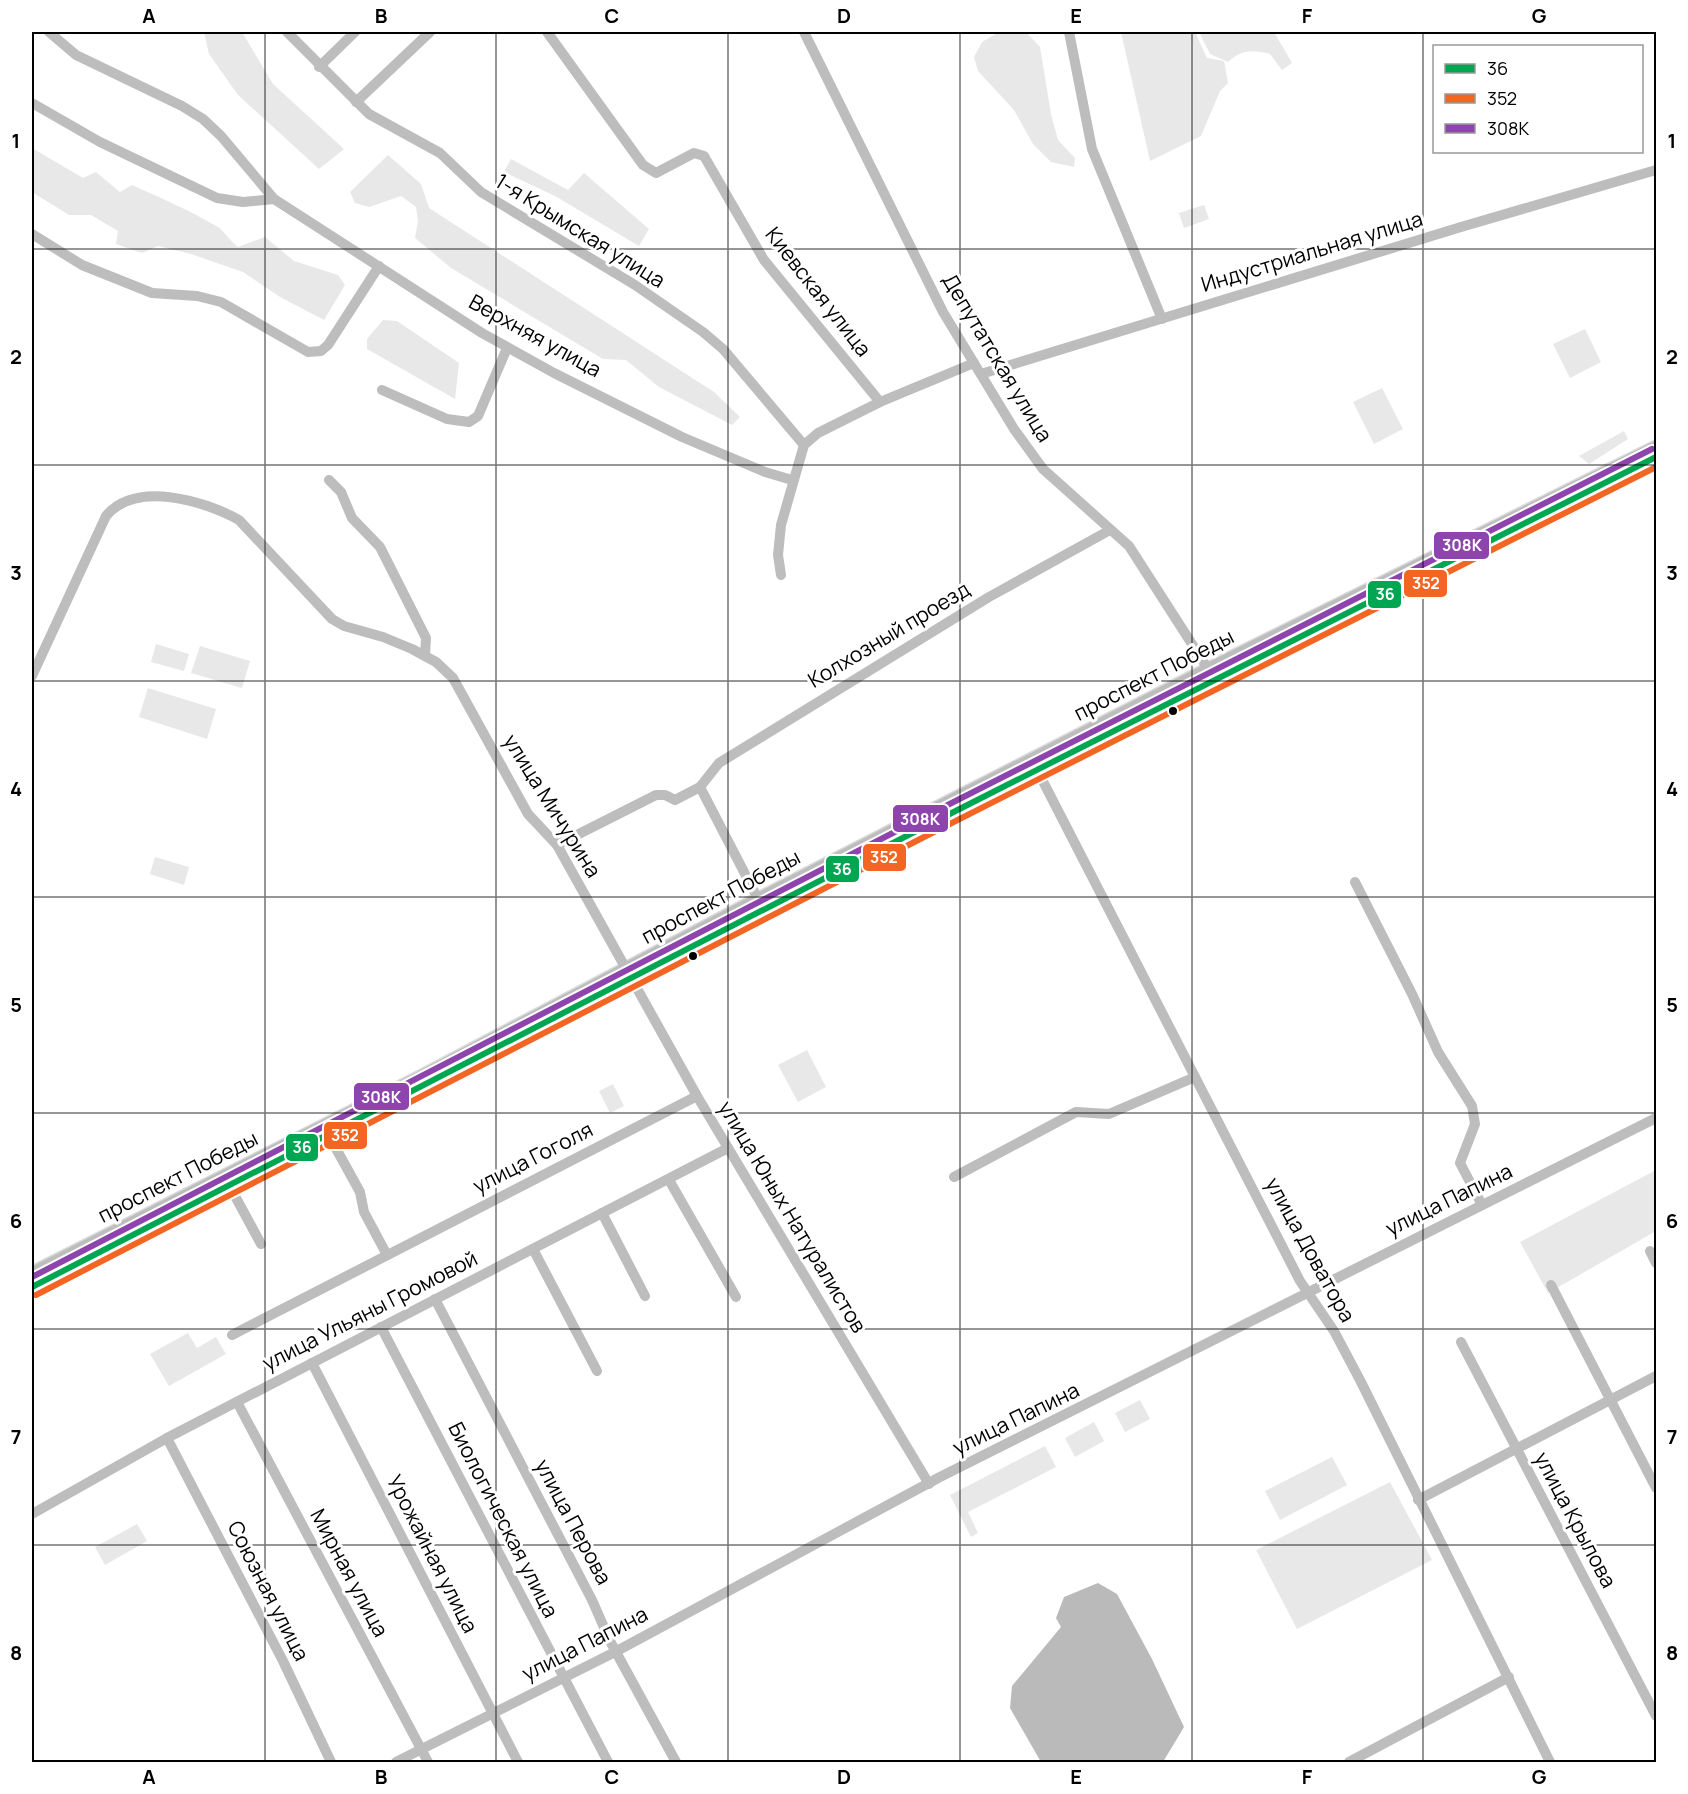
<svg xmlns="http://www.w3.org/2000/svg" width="1688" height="1794" viewBox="0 0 1688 1794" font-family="Manrope,sans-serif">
	<rect width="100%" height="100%" fill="#fff"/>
	<g fill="#e8e8e8">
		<polygon points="204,32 242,32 273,84 344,149 319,169 238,95 209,54"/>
		<polygon points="999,32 1026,32 1040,47 1051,114 1058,140 1075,158 1074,167 1051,162 1033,144 1014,110 978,71 974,57 982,42"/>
		<polygon points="1121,32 1195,32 1207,58 1224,61 1228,83 1220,91 1201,136 1150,161"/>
		<path d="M1199,32H1274L1292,63L1282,70L1270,54C1253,50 1242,49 1228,62L1210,54Z"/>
		<path d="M32,148L83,178L96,172L120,192L132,185C161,198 191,211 218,227C225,232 230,241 238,247L265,237L294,261L338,275L345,285L324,320L280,297L243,272L191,254L158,246L142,253L116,244L118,231L91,215H69L32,192Z"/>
		<polygon points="388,155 421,184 429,208 714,392 740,417 732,425 659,387 626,360 603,359 451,268 415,238 418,221 416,207 401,196 369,207 355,203 350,192"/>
		<polygon points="511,159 568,190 584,173 649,229 639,246 555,196 504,172"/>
		<polygon points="1204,205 1209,219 1184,228 1179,213"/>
		<polygon points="383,320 397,321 459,363 455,399 367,349 367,339"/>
		<polygon points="1585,329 1601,362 1570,378 1553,344"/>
		<polygon points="1382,388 1403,429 1374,444 1353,402"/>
		<polygon points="1624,431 1628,439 1589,464 1579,456"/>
		<polygon points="156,644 189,654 184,671 151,662"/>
		<polygon points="200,646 250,661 242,688 191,673"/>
		<polygon points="148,688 216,709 207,739 139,717"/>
		<polygon points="155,857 189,867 184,885 150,874"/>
		<polygon points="807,1050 826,1087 798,1102 778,1065"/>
		<polygon points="613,1084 624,1106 610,1113 599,1091"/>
		<polygon points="1656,1170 1656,1231 1548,1293 1520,1242"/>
		<polygon points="188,1333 197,1348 216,1337 226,1354 169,1386 150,1354"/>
		<polygon points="1140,1400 1150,1419 1125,1432 1115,1413"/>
		<polygon points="1094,1422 1104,1441 1075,1457 1065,1438"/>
		<polygon points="1045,1446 1056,1467 968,1512 978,1533 971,1537 950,1495"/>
		<polygon points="1332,1457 1347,1485 1280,1520 1265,1491"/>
		<polygon points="1390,1482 1432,1560 1297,1629 1256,1550"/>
		<polygon points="137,1524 147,1541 105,1565 95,1547"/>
	</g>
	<polygon fill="#bababa" points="1098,1583 1117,1594 1152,1659 1184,1727 1163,1762 1041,1762 1010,1708 1012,1686 1061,1627 1056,1618 1064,1597"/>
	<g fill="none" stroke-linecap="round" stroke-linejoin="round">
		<g stroke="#dbdbdb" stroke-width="15">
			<g id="major">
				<polyline points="32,1273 416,1079 758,899 1208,669 1656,447"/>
				<polyline points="32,1287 922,828 1656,457"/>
			</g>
		</g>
		<g stroke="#bdbdbd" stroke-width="10">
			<polyline points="49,32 76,55 182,106 203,119 221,136 274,199 482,333 554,373 682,437 765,472 792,480"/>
			<polyline points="287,32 369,114 440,153 481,192 635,285 703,332 723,349 804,445"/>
			<polyline points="547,32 643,165 656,173 694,153 704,156 764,260 880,402"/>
			<polyline points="804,32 943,312 1014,429 1043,469 1129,546 1208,669"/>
			<polyline points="1069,32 1092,149 1162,319"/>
			<polyline points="319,67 355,32"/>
			<polyline points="356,102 430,32"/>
			<polyline points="32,103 100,142 217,198 243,202 274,199"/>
			<polyline points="32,234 82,265 152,293 197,296 221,302 308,352 321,351 328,345 379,266"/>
			<polyline points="981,374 1461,227 1656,170"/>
			<polyline points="382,390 447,419 469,422 478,416 507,348"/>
			<polyline points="329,480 341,492 352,518 380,547 426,638 425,655"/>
			<polyline points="781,575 778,555 781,525 804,445 818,433 880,402 974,363"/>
			<path d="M32,676L106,516C136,480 205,501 239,520L332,619L344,626L383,637L412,649L436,662L453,678L528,814L557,845L697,1096L929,1484"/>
			<polyline points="1033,762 1300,1281 1334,1331 1361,1382 1550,1762"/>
			<polyline points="700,787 758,899"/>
			<polyline points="557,845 656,795 665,795 675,800 700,787 719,763 989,597 1110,530"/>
			<polyline points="1355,882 1412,994 1438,1052 1472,1106 1475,1124 1460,1163 1482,1205"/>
			<polyline points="328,1134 360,1192 364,1212 387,1255"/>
			<polyline points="954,1177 1076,1112 1109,1114 1195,1077"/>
			<polyline points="669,1180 736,1297"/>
			<polyline points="229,1185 261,1244"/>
			<polyline points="602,1213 645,1296"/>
			<polyline points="533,1249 597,1371"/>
			<polyline points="1650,1251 1656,1263"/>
			<polyline points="1551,1285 1656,1488"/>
			<polyline points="435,1299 592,1600 610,1641 676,1762"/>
			<polyline points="381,1327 608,1762"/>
			<polyline points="232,1335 697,1096"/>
			<polyline points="1461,1342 1656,1716"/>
			<polyline points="312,1363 518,1762"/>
			<polyline points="237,1402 428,1762"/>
			<polyline points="167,1438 283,1661 331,1762"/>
			<polyline points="1418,1500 1656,1376"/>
			<polyline points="32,1514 167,1438 728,1148"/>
			<polyline points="396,1762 615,1652 940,1477 1656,1118"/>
			<polyline points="1349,1762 1509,1677"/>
		</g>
		<use href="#major" stroke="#bdbdbd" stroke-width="12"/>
		<g stroke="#fff" stroke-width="10">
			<polyline id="bus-1" points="32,1287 922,828 1656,457"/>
		</g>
		<g stroke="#fff" stroke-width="10">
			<polyline id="bus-2" points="36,1295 926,836 1656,467"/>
		</g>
		<g stroke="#fff" stroke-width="10">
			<polyline id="bus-3" points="32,1277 918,820 1652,449"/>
		</g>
		<use href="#bus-1" stroke="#00a651" stroke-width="6"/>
		<use href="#bus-2" stroke="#f26522" stroke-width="6"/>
		<use href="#bus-3" stroke="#8e44ad" stroke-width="6"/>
	</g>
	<path fill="none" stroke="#000" stroke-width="1.5" stroke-opacity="0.55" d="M265,32V1762M496,32V1762M728,32V1762M960,32V1762M1192,32V1762M1423,32V1762M32,249H1656M32,465H1656M32,681H1656M32,897H1656M32,1113H1656M32,1329H1656M32,1545H1656"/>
	<g fill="#000" stroke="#fff" stroke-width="2">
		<circle cx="1173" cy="711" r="5"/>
		<circle cx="693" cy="956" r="5"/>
	</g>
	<g text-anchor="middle" stroke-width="6" stroke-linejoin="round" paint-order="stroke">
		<g font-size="21" fill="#000" stroke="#fff">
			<text transform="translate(580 231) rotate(32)" y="7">1-я Крымская улица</text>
			<text transform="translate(1312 252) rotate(-17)" y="7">Индустриальная улица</text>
			<text transform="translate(818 292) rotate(52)" y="7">Киевская улица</text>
			<text transform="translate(535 336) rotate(29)" y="7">Верхняя улица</text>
			<text transform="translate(997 358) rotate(59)" y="7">Депутатская улица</text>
			<text transform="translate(889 635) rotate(-31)" y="7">Колхозный проезд</text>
			<text transform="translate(1154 675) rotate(-27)" y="7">проспект Победы</text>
			<text transform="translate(552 806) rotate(58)" y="7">улица Мичурина</text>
			<text transform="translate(721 897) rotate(-28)" y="7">проспект Победы</text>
			<text transform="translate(533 1158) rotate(-27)" y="7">улица Гоголя</text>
			<text transform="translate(178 1177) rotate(-27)" y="7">проспект Победы</text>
			<text transform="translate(1449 1200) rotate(-26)" y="7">улица Папина</text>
			<text transform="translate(792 1217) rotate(59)" y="7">улица Юных Натуралистов</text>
			<text transform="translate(1310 1250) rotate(61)" y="7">улица Доватора</text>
			<text transform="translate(370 1311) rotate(-27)" y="7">улица Ульяны Громовой</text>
			<text transform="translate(1016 1419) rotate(-26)" y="7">улица Папина</text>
			<text transform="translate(503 1520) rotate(63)" y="7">Биологическая улица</text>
			<text transform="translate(1575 1520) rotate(62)" y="7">улица Крылова</text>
			<text transform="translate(573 1522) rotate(62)" y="7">улица Перова</text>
			<text transform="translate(432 1554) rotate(63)" y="7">Урожайная улица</text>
			<text transform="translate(349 1573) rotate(62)" y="7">Мирная улица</text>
			<text transform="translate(268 1591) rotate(63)" y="7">Союзная улица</text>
			<text transform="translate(585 1644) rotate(-27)" y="7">улица Папина</text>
		</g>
	</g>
	<g stroke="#fff" stroke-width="2">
		<rect x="1433" y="531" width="57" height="29" rx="6" fill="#8e44ad"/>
		<rect x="1403" y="569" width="45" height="29" rx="6" fill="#f26522"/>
		<rect x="1367" y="580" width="35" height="29" rx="6" fill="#00a651"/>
		<rect x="892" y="804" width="57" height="29" rx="6" fill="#8e44ad"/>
		<rect x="862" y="843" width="45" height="29" rx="6" fill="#f26522"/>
		<rect x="825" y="855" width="35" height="28" rx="6" fill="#00a651"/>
		<rect x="353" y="1082" width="57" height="29" rx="6" fill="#8e44ad"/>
		<rect x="323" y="1121" width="45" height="29" rx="6" fill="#f26522"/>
		<rect x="285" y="1133" width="34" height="29" rx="6" fill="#00a651"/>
	</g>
	<g font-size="16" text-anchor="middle" font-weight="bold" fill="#fff">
		<text x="1462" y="551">308К</text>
		<text x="1426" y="589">352</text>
		<text x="1385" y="600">36</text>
		<text x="920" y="825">308К</text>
		<text x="884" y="863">352</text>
		<text x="842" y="875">36</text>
		<text x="381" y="1103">308К</text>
		<text x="345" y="1141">352</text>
		<text x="302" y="1153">36</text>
	</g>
	<rect width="1688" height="1794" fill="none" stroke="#ffffff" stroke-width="66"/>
	<rect x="1433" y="45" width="210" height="108" fill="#ffffff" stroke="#999999" stroke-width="1.5"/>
	<rect x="1445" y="64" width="30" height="9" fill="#00a651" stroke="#999999" stroke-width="1.5"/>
	<text x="1487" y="75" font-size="18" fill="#000000">36</text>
	<rect x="1445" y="94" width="30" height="9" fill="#f26522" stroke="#999999" stroke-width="1.5"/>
	<text x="1487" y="105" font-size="18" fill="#000000">352</text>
	<rect x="1445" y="124" width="30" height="9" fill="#8e44ad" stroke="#999999" stroke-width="1.5"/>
	<text x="1487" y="135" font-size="18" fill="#000000">308К</text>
	<rect x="33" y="33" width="1622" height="1728" fill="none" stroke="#000" stroke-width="2"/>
	<g font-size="20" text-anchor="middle" font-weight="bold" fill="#000">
		<text x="149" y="23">A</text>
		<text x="381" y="23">B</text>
		<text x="612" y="23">C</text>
		<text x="844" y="23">D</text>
		<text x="1076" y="23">E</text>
		<text x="1307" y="23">F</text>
		<text x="1539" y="23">G</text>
		<text x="16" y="148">1</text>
		<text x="1672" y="148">1</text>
		<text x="16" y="364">2</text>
		<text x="1672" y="364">2</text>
		<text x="16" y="580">3</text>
		<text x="1672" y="580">3</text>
		<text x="16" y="796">4</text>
		<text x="1672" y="796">4</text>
		<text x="16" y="1012">5</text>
		<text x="1672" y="1012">5</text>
		<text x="16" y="1228">6</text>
		<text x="1672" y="1228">6</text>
		<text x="16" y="1444">7</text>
		<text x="1672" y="1444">7</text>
		<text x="16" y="1660">8</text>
		<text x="1672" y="1660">8</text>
		<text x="149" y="1784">A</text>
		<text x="381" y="1784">B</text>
		<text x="612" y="1784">C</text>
		<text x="844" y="1784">D</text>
		<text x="1076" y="1784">E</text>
		<text x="1307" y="1784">F</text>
		<text x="1539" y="1784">G</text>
	</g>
</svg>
